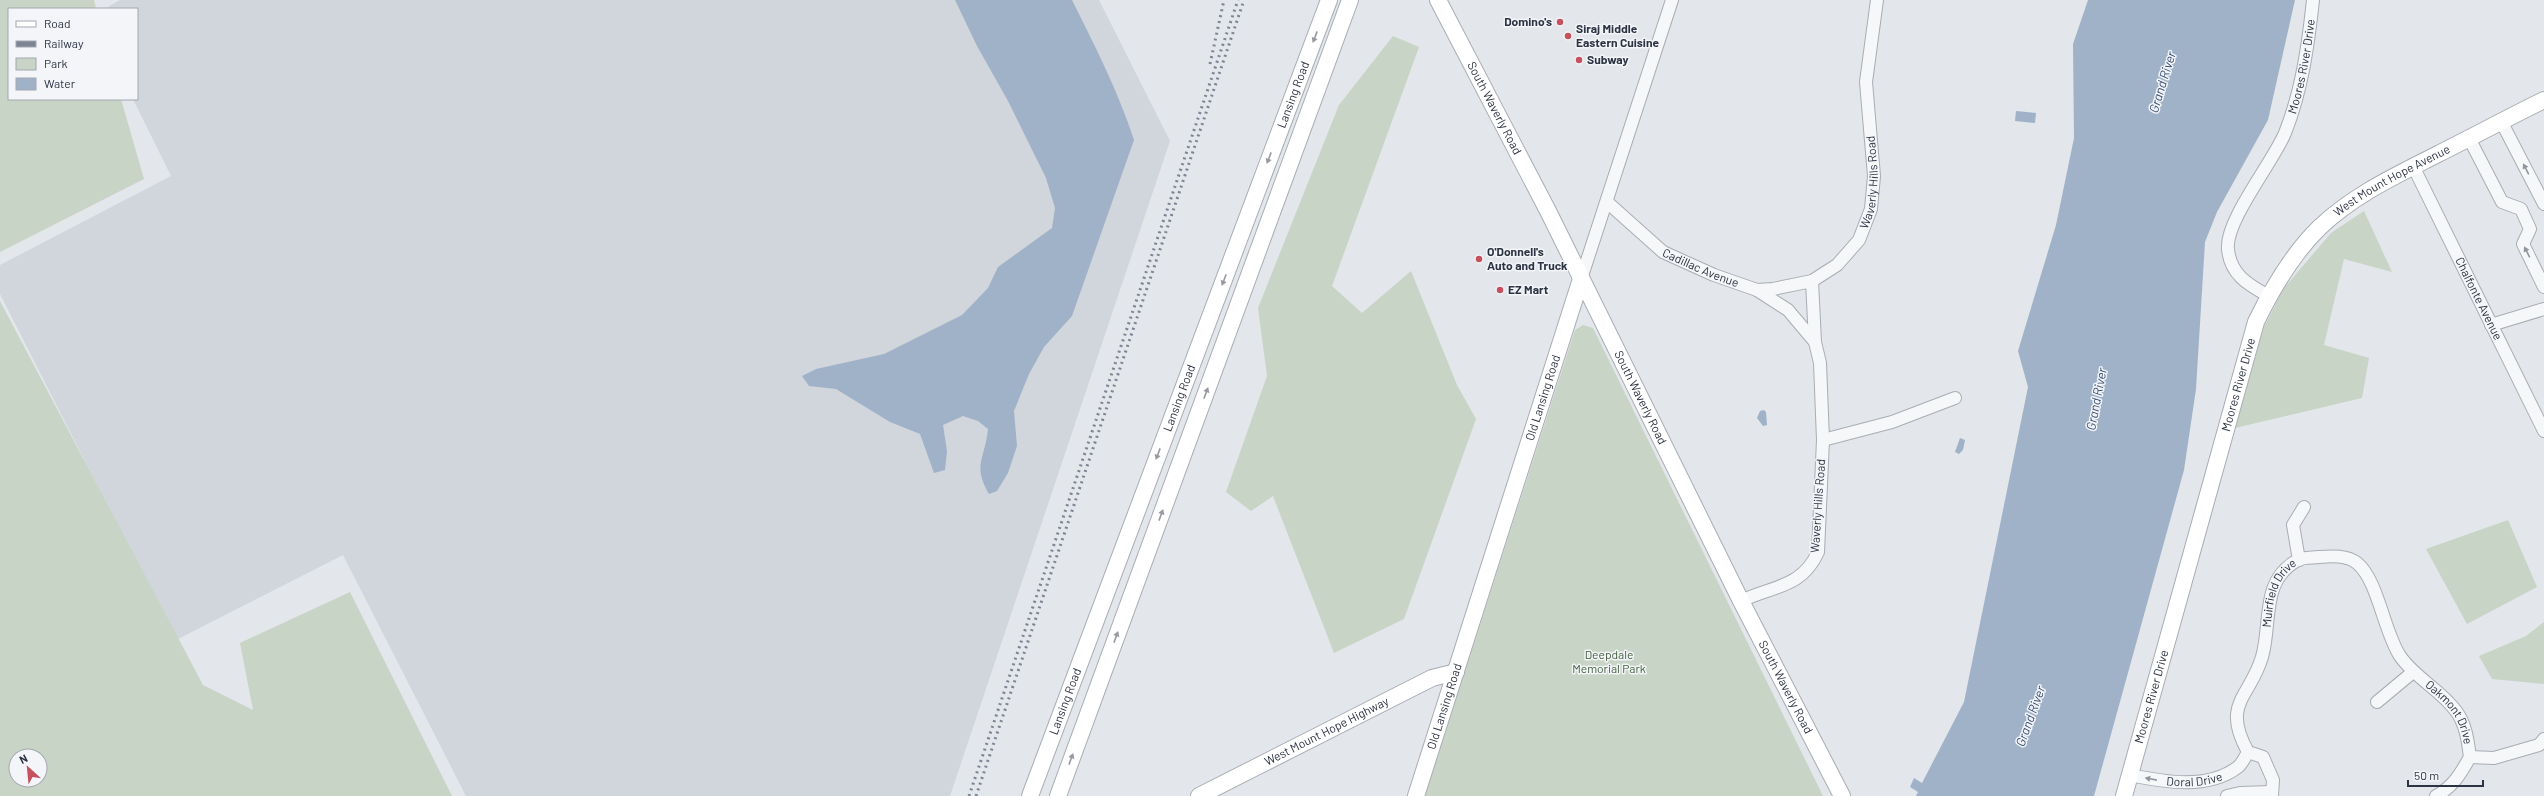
<svg xmlns="http://www.w3.org/2000/svg" width="2544" height="796" viewBox="0 0 2544 796" font-family="Barlow,sans-serif">
	<rect width="100%" height="100%" fill="#e3e6ea"/>
	<polygon fill="#d1d5dc" points="120,0 1099,0 1170,141 950,796 466,796 343,555 176,640 0,294 0,265 171,176 133,99 137,99 137,9 109,9 108,7"/>
	<g fill="#c8d4c5" fill-rule="evenodd">
		<polygon points="0,0 94,0 96,9 9,9 9,99 121,99 144,179 0,252"/>
		<polygon points="1393,36 1419,47 1332,286 1362,313 1411,271 1457,385 1476,419 1404,619 1334,653 1273,496 1251,511 1226,492 1267,376 1258,308 1339,105"/>
		<polygon points="2364,211 2392,272 2344,259 2324,345 2369,358 2362,398 2235,428 2264,327 2284,288 2331,233"/>
		<path d="M0,301L203,685L253,710L240,643L350,592L452,796H0ZM16,756H40V780H16Z"/>
		<polygon points="1583,325 1593,328 1823,796 1425,796 1575,330"/>
		<polygon points="2508,520 2537,587 2467,624 2426,549"/>
		<polygon points="2544,622 2544,684 2492,679 2479,656 2526,636"/>
	</g>
	<g fill="#a0b2c8">
		<path d="M955,0H1072C1095,46 1118,91 1134,140L1072,316L1044,347L1029,374L1014,411L1017,446L1008,473L997,491L989,494C972,465 985,459 988,429L978,421L963,416L943,425L947,451L945,470L934,473L920,434L890,422L836,389L809,386L802,376L816,369L884,354L962,315L988,288L998,267L1052,228L1055,208L1046,178L1008,101L977,46Z"/>
		<polygon points="2088,0 2295,0 2268,120 2217,212 2205,242 2196,389 2184,470 2094,796 1916,796 1918,792 1910,787 1914,778 1922,783 1964,702 2028,387 2018,351 2056,225 2074,138 2073,44"/>
		<polygon points="2016,111 2036,113 2035,123 2015,121"/>
		<polygon points="1764,410 1766,412 1767,425 1763,426 1757,418 1760,411"/>
		<polygon points="1960,438 1965,440 1963,450 1959,454 1955,452"/>
	</g>
	<g fill="none" stroke-linecap="round" stroke-linejoin="round">
		<g stroke="#a8adb4" stroke-width="14">
			<g id="street">
				<polyline points="2501,121 2544,204"/>
				<polyline points="2469,138 2502,202 2521,209 2530,229 2523,244 2544,287"/>
				<path id="s1" d="M2413,166L2544,431"/>
				<path id="s2" d="M1607,202L1663,252L1714,275L1757,290L1773,289L1812,281L1837,265L1859,240L1871,209L1874,176L1866,82L1877,0"/>
				<polyline points="1581,279 1672,0"/>
				<polyline points="1757,290 1788,310 1815,342"/>
				<path id="s3" d="M2269,296C2248,285 2230,274 2228,249C2225,221 2273,162 2285,133C2302,90 2308,46 2313,0"/>
				<polyline points="2491,325 2544,309"/>
				<polyline points="1823,440 1892,422 1955,398"/>
				<polyline points="2299,560 2293,525 2304,507"/>
				<path d="M1741,601C1772,586 1802,588 1818,552L1823,440L1820,363L1815,342L1812,281"/>
				<polyline points="2377,702 2413,672"/>
				<polyline points="2470,757 2494,758 2539,745 2544,739"/>
				<path id="s4" d="M2130,775C2164,782 2208,790 2238,767C2242,764 2245,757 2248,752"/>
				<polyline points="2227,796 2240,793 2271,792"/>
				<path id="s5" d="M2272,796L2273,780L2263,757L2248,752C2221,703 2250,698 2262,657C2272,623 2260,580 2298,560C2304,557 2313,558 2319,557C2332,556 2347,555 2357,563C2378,580 2384,632 2400,656C2415,678 2441,690 2456,711C2466,724 2468,742 2470,757C2461,773 2453,787 2436,796"/>
			</g>
		</g>
		<g stroke="#a8adb4" stroke-width="18">
			<g id="secondary">
				<path id="s6" d="M1438,0L1549,213L1741,601L1842,796"/>
				<path id="s7" d="M1030,796L1329,0"/>
				<polyline points="1058,796 1350,0"/>
				<path id="s8" d="M1199,796L1432,678L1456,672"/>
				<path id="s9" d="M1416,796L1581,279"/>
				<path id="s10" d="M2124,796L2256,322C2272,289 2293,253 2320,227C2355,194 2397,175 2438,154C2474,136 2509,117 2544,100"/>
			</g>
		</g>
		<use href="#street" stroke="#f6f7f9" stroke-width="12"/>
		<use href="#secondary" stroke="#fff" stroke-width="16"/>
		<g stroke="#7d8593" stroke-width="3" stroke-dasharray="2 4" stroke-linecap="butt">
			<polyline points="1210,64 1224,0"/>
			<polyline points="969,796 1238,0"/>
			<polyline points="976,796 1244,0"/>
		</g>
	</g>
	<defs><path id="oneway-solid" d="M-6-.8H1V-3.2L6.5 0L1 3.2V.8H-6Z"/></defs>
	<g fill="#9699a0">
		<use href="#oneway-solid" transform="translate(1315 37) rotate(111)"/>
		<use href="#oneway-solid" transform="translate(1269 158) rotate(111)"/>
		<use href="#oneway-solid" transform="translate(1224 280) rotate(111)"/>
		<use href="#oneway-solid" transform="translate(1206 393) rotate(-70)"/>
		<use href="#oneway-solid" transform="translate(1158 454) rotate(111)"/>
		<use href="#oneway-solid" transform="translate(1161 515) rotate(-70)"/>
		<use href="#oneway-solid" transform="translate(1116 637) rotate(-70)"/>
		<use href="#oneway-solid" transform="translate(1071 759) rotate(-70)"/>
	</g>
	<g fill="#91959e">
		<use href="#oneway-solid" transform="translate(2526 169) rotate(-117)"/>
		<use href="#oneway-solid" transform="translate(2527 252) rotate(-117)"/>
		<use href="#oneway-solid" transform="translate(2151 779) rotate(-169)"/>
	</g>
	<g fill="#c7505e" stroke="#f3f5f8" stroke-width="1.5">
		<circle cx="1560" cy="22" r="4"/>
		<circle cx="1568" cy="36" r="4"/>
		<circle cx="1579" cy="60" r="4"/>
		<circle cx="1479" cy="259" r="4"/>
		<circle cx="1500" cy="290" r="4"/>
	</g>
	<g text-anchor="middle" stroke-width="3" stroke-linejoin="round" paint-order="stroke">
		<g font-size="12" font-weight="bold" fill="#2c3342" stroke="#f3f5f8" text-anchor="start">
			<text x="1552" y="26" text-anchor="end">Domino's</text>
			<text x="1576" y="33">Siraj Middle<tspan x="1576" dy="14">Eastern Cuisine</tspan></text>
			<text x="1587" y="64">Subway</text>
			<text x="1487" y="256">O'Donnell's<tspan x="1487" dy="14">Auto and Truck</tspan></text>
			<text x="1508" y="294">EZ Mart</text>
		</g>
		<g font-size="12" fill="#2c3342" stroke="#f3f5f8">
			<text dy="4" stroke="none"><textPath href="#s3" startOffset="265">Moores River Drive</textPath></text>
			<text dy="4" stroke="none"><textPath href="#s7" startOffset="749">Lansing Road</textPath></text>
			<text dy="4" stroke="none"><textPath href="#s6" startOffset="122">South Waverly Road</textPath></text>
			<text dy="4" stroke="none"><textPath href="#s2" startOffset="355">Waverly Hills Road</textPath></text>
			<text dy="4" stroke="none"><textPath href="#s10" startOffset="693">West Mount Hope Avenue</textPath></text>
			<text dy="4" stroke="none"><textPath href="#s2" startOffset="116">Cadillac Avenue</textPath></text>
			<text dy="4" stroke="none"><textPath href="#s1" startOffset="148">Chalfonte Avenue</textPath></text>
			<text dy="4" stroke="none"><textPath href="#s10" startOffset="427">Moores River Drive</textPath></text>
			<text dy="4" stroke="none"><textPath href="#s7" startOffset="425">Lansing Road</textPath></text>
			<text dy="4" stroke="none"><textPath href="#s9" startOffset="418">Old Lansing Road</textPath></text>
			<text dy="4" stroke="none"><textPath href="#s6" startOffset="446">South Waverly Road</textPath></text>
			<text transform="translate(1818 506) rotate(-86)" y="4">Waverly Hills Road</text>
			<text dy="4" stroke="none"><textPath href="#s5" startOffset="227">Muirfield Drive</textPath></text>
			<text dy="4" stroke="none"><textPath href="#s6" startOffset="770">South Waverly Road</textPath></text>
			<text dy="4" stroke="none"><textPath href="#s10" startOffset="103">Moores River Drive</textPath></text>
			<text dy="4" stroke="none"><textPath href="#s7" startOffset="101">Lansing Road</textPath></text>
			<text dy="4" stroke="none"><textPath href="#s9" startOffset="94">Old Lansing Road</textPath></text>
			<text dy="4" stroke="none"><textPath href="#s5" startOffset="508">Oakmont Drive</textPath></text>
			<text dy="4" stroke="none"><textPath href="#s8" startOffset="143">West Mount Hope Highway</textPath></text>
			<text dy="4" stroke="none"><textPath href="#s4" startOffset="65">Doral Drive</textPath></text>
		</g>
		<g font-size="12" fill="#3f5d3a" stroke="#f3f5f8">
			<text x="1609" y="659">Deepdale<tspan x="1609" dy="14">Memorial Park</tspan></text>
		</g>
		<g font-size="13" font-style="italic" fill="#385074" stroke="#f3f5f8">
			<text transform="translate(2162 82) rotate(-73)" y="5">Grand River</text>
			<text transform="translate(2096 399) rotate(-79)" y="5">Grand River</text>
			<text transform="translate(2030 716) rotate(-70)" y="5">Grand River</text>
		</g>
	</g>
	<rect x="8" y="8" width="130" height="92" fill="#f3f5f8" stroke="#a3a7af"/>
	<rect x="16" y="21" width="20" height="6" fill="#ffffff" stroke="#a3a7af"/>
	<text x="44" y="28" font-size="12" fill="#2c3342">Road</text>
	<rect x="16" y="41" width="20" height="6" fill="#7d8593" stroke="#a3a7af"/>
	<text x="44" y="48" font-size="12" fill="#2c3342">Railway</text>
	<rect x="16" y="58" width="20" height="12" fill="#c8d4c5" stroke="#a3a7af"/>
	<text x="44" y="68" font-size="12" fill="#2c3342">Park</text>
	<rect x="16" y="78" width="20" height="12" fill="#a0b2c8" stroke="#a3a7af"/>
	<text x="44" y="88" font-size="12" fill="#2c3342">Water</text>
	<g transform="translate(28 768) rotate(333)"><circle r="19" fill="#f3f5f8" stroke="#a3a7af"/>
	<path d="M0-3L7 15L0 10L-7 15Z" fill="#c7505e"/>
	<text y="-6" font-size="11" font-weight="bold" text-anchor="middle" fill="#2c3342">N</text>
	</g>
	<path d="M2408 780v6h75v-6" fill="none" stroke="#2c3342" stroke-width="2"/>
	<text x="2414" y="780" font-size="12" fill="#2c3342" stroke="#f3f5f8" stroke-width="3" paint-order="stroke">50 m</text>
</svg>
